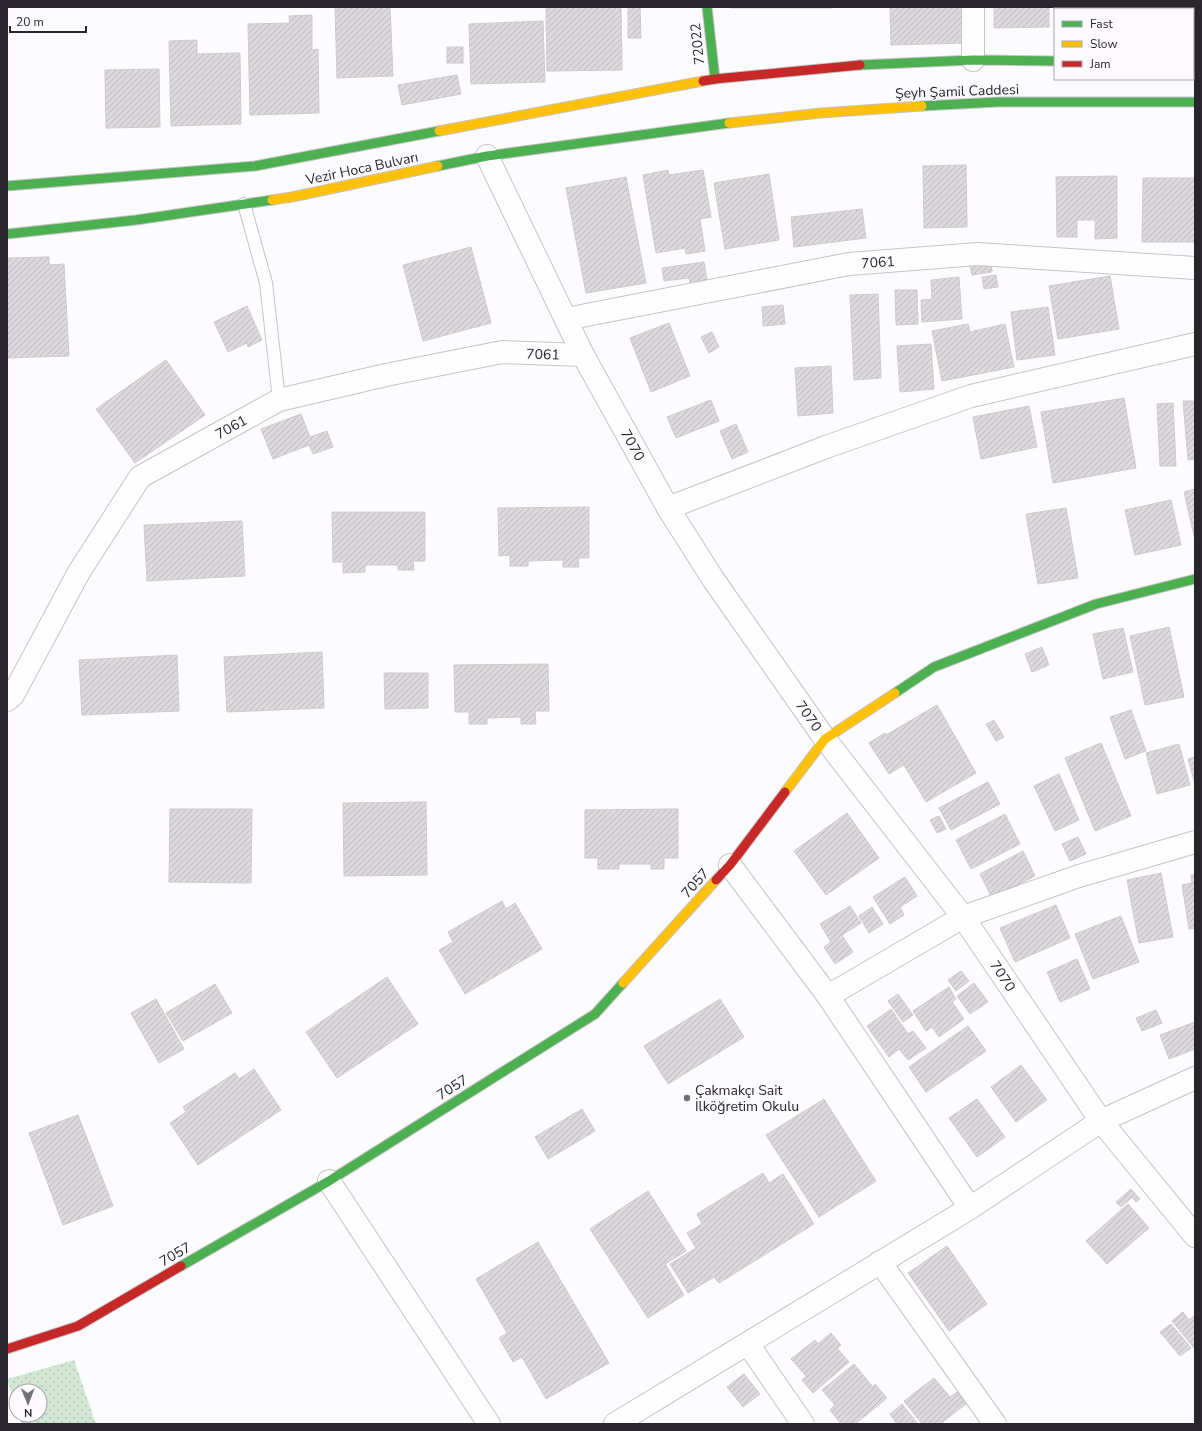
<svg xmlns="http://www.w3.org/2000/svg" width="1202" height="1431" viewBox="0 0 1202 1431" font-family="'Nunito Sans',sans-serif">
	<defs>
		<pattern id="park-dots" width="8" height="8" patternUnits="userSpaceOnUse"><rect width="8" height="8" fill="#d1e7d4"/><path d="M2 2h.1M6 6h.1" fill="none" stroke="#b3c6b6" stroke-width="1.8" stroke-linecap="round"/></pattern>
		<pattern id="building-hatch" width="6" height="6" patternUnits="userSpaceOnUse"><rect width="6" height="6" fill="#ddd8dc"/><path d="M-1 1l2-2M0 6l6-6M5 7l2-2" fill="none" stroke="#beb9bd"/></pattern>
	</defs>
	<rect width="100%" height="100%" fill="#fcfbfd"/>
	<polygon fill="url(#park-dots)" points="74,1360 96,1424 22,1424 19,1415 40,1415 40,1391 16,1391 16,1408 7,1379"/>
	<g fill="url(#building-hatch)" stroke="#cecacd">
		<polygon points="335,7 390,7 393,76 337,78"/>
		<polygon points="546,7 621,7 622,70 547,71"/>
		<polygon points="628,7 640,7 641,38 628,38"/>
		<rect x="731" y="7" width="101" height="1"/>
		<polygon points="890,7 964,7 965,43 891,45"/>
		<polygon points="994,7 1049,7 1049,27 994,28"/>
		<polygon points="1054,7 1097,7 1097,9 1055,9 1054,11"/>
		<rect x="1109" y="7" width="32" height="2"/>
		<rect x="1148" y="7" width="25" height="2"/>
		<polygon points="312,15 312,50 318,49 319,113 250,115 248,24 290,23 289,16"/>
		<polygon points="543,21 545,82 471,84 469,24"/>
		<polygon points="197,40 197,54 240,53 241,124 171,126 169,41"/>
		<rect x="447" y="47" width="16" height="16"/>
		<polygon points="159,69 160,127 106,128 105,70"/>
		<polygon points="457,75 461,94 402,105 398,85"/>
		<polygon points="966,165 967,227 924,228 923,166"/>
		<polygon points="668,170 669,175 703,170 711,217 700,219 705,251 686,254 685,248 656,253 643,175"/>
		<polygon points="769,174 779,240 725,249 714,183"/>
		<polygon points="1117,176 1117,238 1095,239 1095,220 1077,220 1077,237 1057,237 1056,177"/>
		<polygon points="626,177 646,283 586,293 566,188"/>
		<polygon points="1143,178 1195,178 1195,242 1142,242"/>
		<polygon points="862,209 866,238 794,247 791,217"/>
		<polygon points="471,247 491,323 423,341 403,265"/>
		<polygon points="49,257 49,265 64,264 69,356 7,358 7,258"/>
		<polygon points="704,262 707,280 690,283 689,278 664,281 662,268"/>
		<polygon points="991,262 992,272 972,275 970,265"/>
		<polygon points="996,275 998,287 984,289 982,277"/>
		<polygon points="1110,276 1119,329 1058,339 1049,286"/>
		<polygon points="959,277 962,319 922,322 921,300 932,299 931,280"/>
		<polygon points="895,290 917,290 918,324 896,325"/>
		<polygon points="878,294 881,378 854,380 850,295"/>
		<polygon points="783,305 785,324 763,326 762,307"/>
		<polygon points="247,306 262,340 248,347 247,343 228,352 214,322"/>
		<polygon points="1048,307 1055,355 1017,360 1011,312"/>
		<polygon points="669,323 690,376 651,392 630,338"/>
		<polygon points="968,324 970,332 1005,324 1014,367 942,381 932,331"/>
		<polygon points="712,332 719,347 709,353 701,337"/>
		<polygon points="931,344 934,389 900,392 897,346"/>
		<polygon points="166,360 205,415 135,463 96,409"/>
		<polygon points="831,366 833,413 798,416 795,368"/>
		<polygon points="1124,398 1136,468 1053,483 1041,412"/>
		<polygon points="711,400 719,421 676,438 667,417"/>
		<polygon points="1183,401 1195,401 1195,459 1188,460"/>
		<polygon points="1173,403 1176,466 1160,466 1157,404"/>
		<polygon points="1029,406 1037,447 981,459 973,417"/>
		<polygon points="301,414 310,437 327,431 333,447 313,454 309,445 273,459 261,429"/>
		<polygon points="736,424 748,452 732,459 720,431"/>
		<polygon points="1195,489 1195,540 1184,492"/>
		<polygon points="1171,500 1181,545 1135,555 1125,510"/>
		<polygon points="589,507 589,558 578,558 579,567 563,567 563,560 528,561 528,566 510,566 510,555 499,556 498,508"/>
		<polygon points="1066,508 1078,578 1038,584 1026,514"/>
		<polygon points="332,512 425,512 425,561 413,561 414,570 398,570 398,565 365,565 365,572 343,573 343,562 333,562"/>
		<polygon points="242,521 245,576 147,581 144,525"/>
		<polygon points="1169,627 1184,697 1145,705 1130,636"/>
		<polygon points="1123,628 1133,672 1103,679 1093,634"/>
		<polygon points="1042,647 1049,665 1032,672 1025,654"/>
		<polygon points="322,652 324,708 227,712 224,657"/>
		<polygon points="177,655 179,711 82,715 79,660"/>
		<polygon points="548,664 549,711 535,711 536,724 521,724 521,717 487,718 487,724 469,724 469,712 455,712 454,665"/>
		<polygon points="384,673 428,673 428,708 385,709"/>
		<polygon points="937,705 976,773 926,802 886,735"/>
		<polygon points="1131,710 1146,751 1125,759 1110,717"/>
		<polygon points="994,720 1004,737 996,741 986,724"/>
		<polygon points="885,733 905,764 889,774 869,743"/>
		<polygon points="1101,743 1131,816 1095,831 1065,758"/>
		<polygon points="1179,744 1190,785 1157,794 1146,753"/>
		<polygon points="1195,757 1195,784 1188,759"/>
		<polygon points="1059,774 1079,820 1055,831 1034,786"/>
		<polygon points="988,782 1000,804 951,830 939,808"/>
		<polygon points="426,802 427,875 344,876 343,803"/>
		<polygon points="170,809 252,809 251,883 169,882"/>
		<polygon points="678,809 678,858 664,858 664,869 651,869 651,864 619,864 619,869 598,869 598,858 585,858 585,810"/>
		<polygon points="847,813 879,858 826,895 794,851"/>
		<polygon points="1005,814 1020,844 971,869 956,840"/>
		<polygon points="939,816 946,829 937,833 930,820"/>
		<polygon points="1078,837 1086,854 1070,861 1062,844"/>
		<polygon points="1023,851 1035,876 992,898 980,874"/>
		<polygon points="1161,873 1173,937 1139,943 1127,880"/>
		<polygon points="1191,875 1195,875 1195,928 1189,929 1182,885 1192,883"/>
		<polygon points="905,877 917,896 900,907 904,915 890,924 873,897"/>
		<polygon points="502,901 506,909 515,903 542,949 465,994 439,950 453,942 448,932"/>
		<polygon points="1056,905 1070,938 1015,962 1000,928"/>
		<polygon points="850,906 861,923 842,935 853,952 835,964 824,947 831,942 820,924"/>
		<polygon points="872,907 883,924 869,933 859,916"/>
		<polygon points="1121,916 1139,962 1093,979 1075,934"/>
		<polygon points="1077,959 1090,989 1060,1002 1047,972"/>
		<polygon points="961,971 969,981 956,991 948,980"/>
		<polygon points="387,977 418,1024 337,1078 306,1032"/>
		<polygon points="974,983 988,1002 970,1014 957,996"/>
		<polygon points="215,984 232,1013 183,1041 166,1013"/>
		<polygon points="949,987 956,999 952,1002 964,1019 939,1037 932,1027 926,1031 913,1011"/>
		<polygon points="898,994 913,1015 903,1022 888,1001"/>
		<polygon points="156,999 184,1049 159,1063 131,1013"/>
		<polygon points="720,999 744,1037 668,1084 644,1046"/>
		<polygon points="891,1009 908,1034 913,1031 926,1048 908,1060 899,1049 889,1057 867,1026"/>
		<polygon points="1156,1010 1162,1023 1142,1031 1136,1018"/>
		<polygon points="1195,1022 1195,1049 1169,1059 1160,1035"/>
		<polygon points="968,1026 986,1051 926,1092 909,1067"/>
		<polygon points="1021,1065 1047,1100 1016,1122 991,1087"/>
		<polygon points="254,1069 281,1110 198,1165 170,1123 186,1112 183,1107 235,1073 239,1079"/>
		<polygon points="824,1099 876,1181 819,1217 766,1135"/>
		<polygon points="977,1099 1005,1137 977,1157 949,1118"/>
		<polygon points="582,1109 595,1131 548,1159 535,1137"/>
		<polygon points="78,1115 113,1206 63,1225 29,1133"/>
		<polygon points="763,1173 769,1183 783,1174 814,1224 719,1283 714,1277 688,1293 670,1264 696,1248 687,1233 702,1224 697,1214"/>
		<polygon points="1131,1189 1140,1199 1136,1202 1132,1197 1121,1207 1116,1202"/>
		<polygon points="648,1191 686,1251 665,1264 684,1295 648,1318 590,1229"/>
		<polygon points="1128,1204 1149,1228 1107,1264 1086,1241"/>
		<polygon points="538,1242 609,1363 546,1399 522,1357 513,1362 499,1338 507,1333 476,1279"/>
		<polygon points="947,1246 987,1304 949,1331 908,1273"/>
		<polygon points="1183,1312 1189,1320 1195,1315 1195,1347 1194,1348 1172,1321"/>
		<polygon points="1171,1324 1191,1348 1180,1356 1160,1332"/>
		<polygon points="831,1333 841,1345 837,1348 849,1362 813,1393 802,1380 806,1376 791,1359 815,1340 818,1344"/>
		<polygon points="854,1364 873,1387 875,1384 887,1398 855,1424 841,1424 830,1410 835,1405 822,1390"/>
		<polygon points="744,1374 760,1394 743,1407 727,1387"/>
		<polygon points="934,1378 950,1397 957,1392 966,1404 940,1424 922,1424 904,1401"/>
		<polygon points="902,1404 918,1424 897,1424 890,1414"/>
	</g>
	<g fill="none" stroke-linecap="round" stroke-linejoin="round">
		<g stroke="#c6c3c8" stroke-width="14">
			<polyline id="lane" points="244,204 266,283 279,400"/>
		</g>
		<g stroke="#c6c3c8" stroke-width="24">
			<g id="street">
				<polyline points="973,7 973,60"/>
				<polyline points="487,156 583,355 668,508 713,579 825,739 963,917 1101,1121 1195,1236"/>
				<polyline points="566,319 849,264 978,254 1195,268"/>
				<polyline points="668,508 826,447 971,396 1195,344"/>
				<polyline points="7,700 13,695 79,572 140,477 279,400 386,375 502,352 583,355"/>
				<polyline points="730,865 828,996 970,1208"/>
				<polyline points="828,996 963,917 1079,876 1195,842"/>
				<polyline points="329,1181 489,1424"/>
				<polyline points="880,1262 995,1424"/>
				<polyline points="748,1344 803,1424"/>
				<polyline points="615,1424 970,1208 1101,1121 1195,1078"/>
			</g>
		</g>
		<g stroke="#c6c3c8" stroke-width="11">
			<g id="fast">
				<polyline points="707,7 715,79"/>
				<polyline points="1193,62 1195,62"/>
				<polyline points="860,65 973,60 1055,61"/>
				<polyline points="922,106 998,102 1195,102"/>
				<polyline points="438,166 487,156 729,123"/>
				<polyline points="7,186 255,166 439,131"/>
				<polyline points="7,234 136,220 272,200"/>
				<polyline points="895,693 934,667 1096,604 1195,579"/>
				<polyline points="181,1266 329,1181 595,1014 623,983"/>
			</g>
		</g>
		<g stroke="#c6c3c8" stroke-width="11">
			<g id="slow">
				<polyline points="729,123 821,113 922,106"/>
				<polyline points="439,131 703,81"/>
				<polyline points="272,200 292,197 438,166"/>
				<polyline points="785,792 825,739 895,693"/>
				<polyline points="623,983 716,880"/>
			</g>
		</g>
		<g stroke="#c6c3c8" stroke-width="11">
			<g id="jam">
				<polyline points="703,81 715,79 860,65"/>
				<polyline points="716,880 730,865 785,792"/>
				<polyline points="7,1349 78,1326 181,1266"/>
			</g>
		</g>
		<use href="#lane" stroke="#fffeff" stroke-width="12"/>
		<use href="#street" stroke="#fffeff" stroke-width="22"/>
		<use href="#fast" stroke="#4caf50" stroke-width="9"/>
		<use href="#slow" stroke="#ffc107" stroke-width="9"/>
		<use href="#jam" stroke="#c62828" stroke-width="9"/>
	</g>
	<circle fill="#737076" stroke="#fcfafe" stroke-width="1.5" cx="687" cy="1098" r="4"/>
	<g text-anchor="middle" stroke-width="3" stroke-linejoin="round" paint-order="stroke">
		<g font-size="14" fill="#29252d" stroke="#fcfafe">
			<text transform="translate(697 44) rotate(-96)" y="5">72022</text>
			<text transform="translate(957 91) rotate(-2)" y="5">Şeyh Şamil Caddesi</text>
			<text transform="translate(362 168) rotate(-12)" y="5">Vezir Hoca Bulvarı</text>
			<text transform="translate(878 262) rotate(-4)" y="5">7061</text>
			<text transform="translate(543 354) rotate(2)" y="5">7061</text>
			<text transform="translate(231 427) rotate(-29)" y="5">7061</text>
			<text transform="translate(633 445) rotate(61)" y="5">7070</text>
			<text transform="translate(809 716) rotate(55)" y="5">7070</text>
			<text transform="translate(695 883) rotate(-48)" y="5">7057</text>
			<text transform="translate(1003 976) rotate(56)" y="5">7070</text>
			<text transform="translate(452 1087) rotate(-32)" y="5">7057</text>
			<text transform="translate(175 1254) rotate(-30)" y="5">7057</text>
		</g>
		<g font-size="14" fill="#29252d" stroke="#fcfafe" text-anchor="start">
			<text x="695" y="1095">Çakmakçı Sait<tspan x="695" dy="16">İlköğretim Okulu</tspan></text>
		</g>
	</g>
	<rect width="1202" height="1431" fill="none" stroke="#29252d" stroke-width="16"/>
	<rect x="1054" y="8" width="140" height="72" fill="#fcfafe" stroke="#a8a5aa"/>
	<rect x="1062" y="21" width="20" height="6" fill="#4caf50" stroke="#a8a5aa"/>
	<text x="1090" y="28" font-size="12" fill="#29252d">Fast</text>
	<rect x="1062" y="41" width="20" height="6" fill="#ffc107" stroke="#a8a5aa"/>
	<text x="1090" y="48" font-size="12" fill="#29252d">Slow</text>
	<rect x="1062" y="61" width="20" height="6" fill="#c62828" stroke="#a8a5aa"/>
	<text x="1090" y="68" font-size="12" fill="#29252d">Jam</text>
	<g transform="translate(28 1403) rotate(179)"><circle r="19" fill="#fcfafe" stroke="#a8a5aa"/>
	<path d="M0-3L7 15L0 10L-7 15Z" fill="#737076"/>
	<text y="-6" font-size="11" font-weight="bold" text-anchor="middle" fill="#29252d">N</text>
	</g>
	<path d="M10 26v6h76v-6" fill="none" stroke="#29252d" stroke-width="2"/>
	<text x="16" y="26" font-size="12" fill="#29252d" stroke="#fcfafe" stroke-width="3" paint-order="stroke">20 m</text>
</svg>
